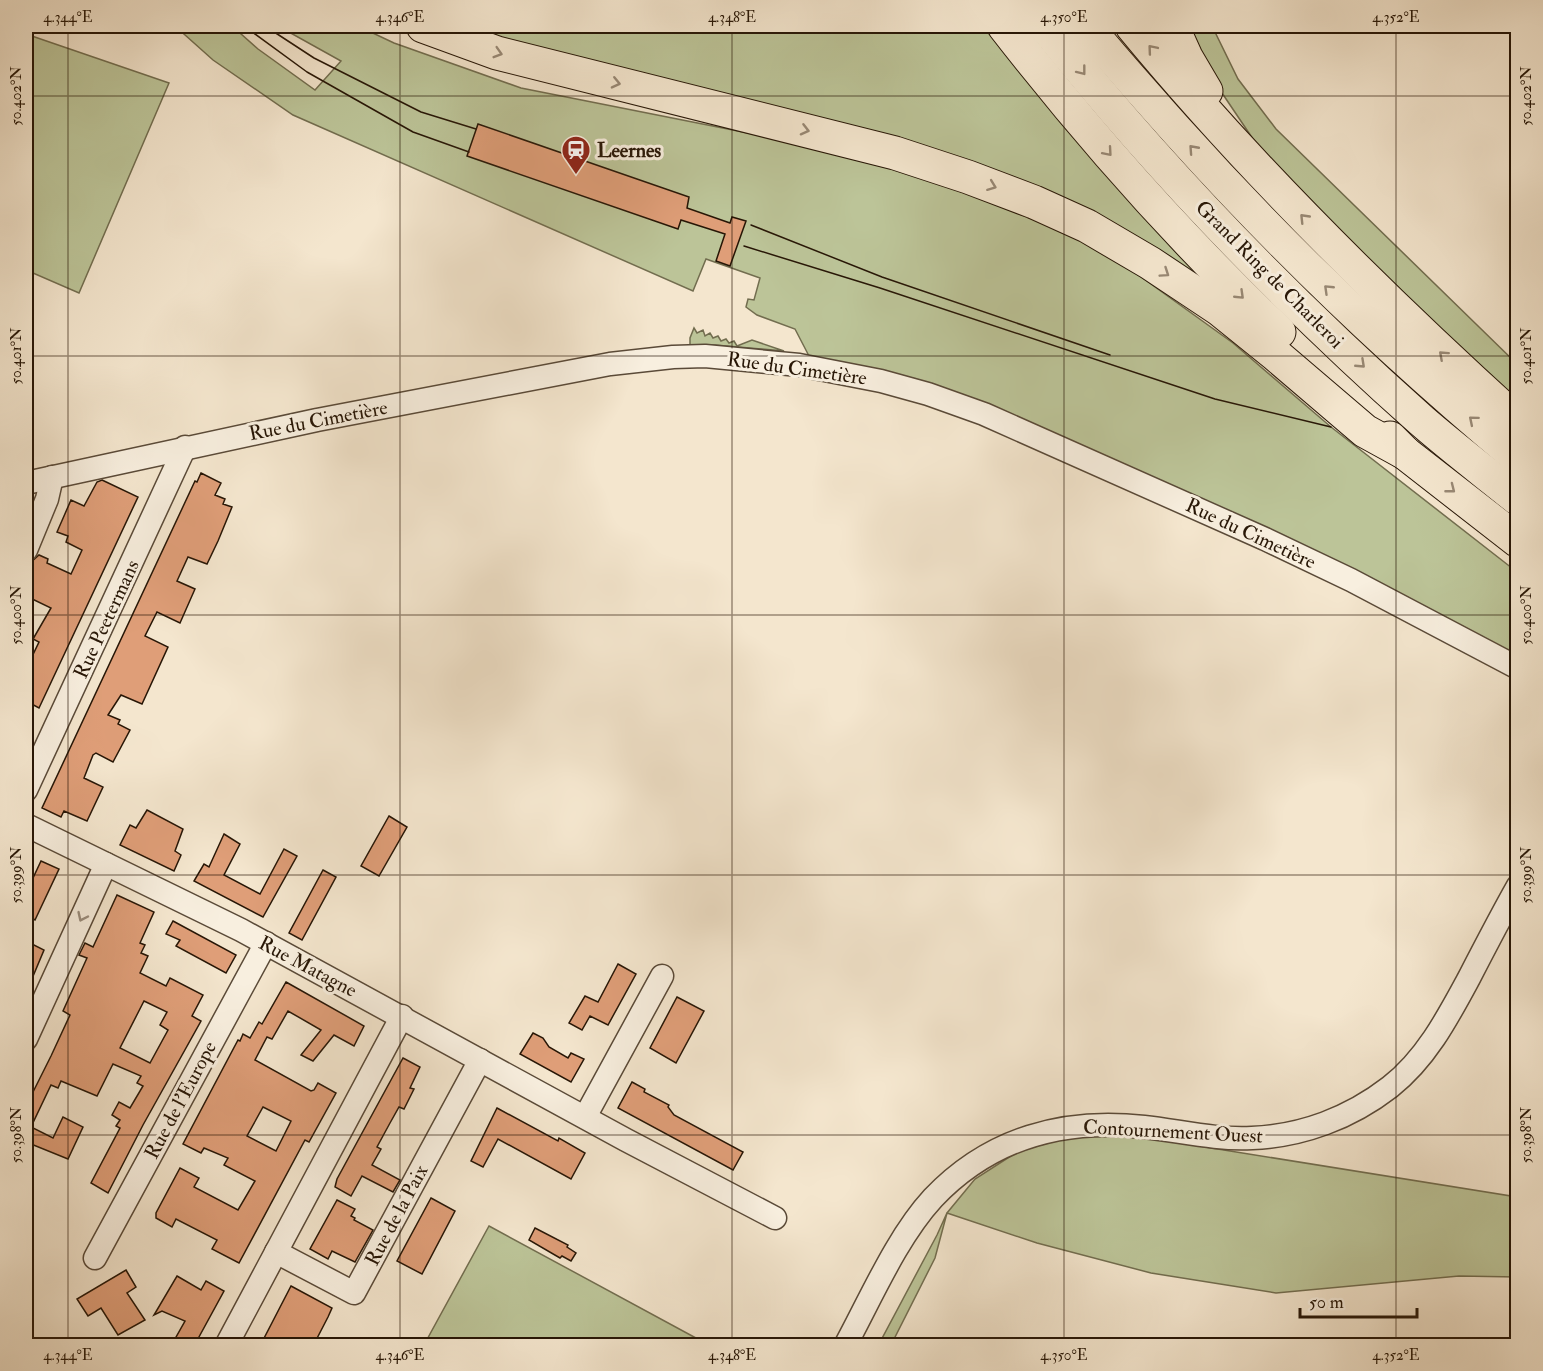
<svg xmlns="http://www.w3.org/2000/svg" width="1543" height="1371" viewBox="0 0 1543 1371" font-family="'IM FELL Double Pica',serif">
	<rect width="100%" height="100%" fill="#f4e6ce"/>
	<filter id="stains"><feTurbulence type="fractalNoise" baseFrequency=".00333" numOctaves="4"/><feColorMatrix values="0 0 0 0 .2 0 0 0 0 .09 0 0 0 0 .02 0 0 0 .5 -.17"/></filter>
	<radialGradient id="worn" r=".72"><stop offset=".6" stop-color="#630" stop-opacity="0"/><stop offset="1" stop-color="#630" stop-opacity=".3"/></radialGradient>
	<g fill="#bcc498" stroke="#726d4f" stroke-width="1.5">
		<polygon points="175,26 232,26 258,49 315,90 341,61 278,26 358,26 394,43 521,88 753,134 899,167 1094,243 1233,343 1331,427 1517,572 1517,659 1323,557 809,356 795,329 757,315 746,307 748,299 754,300 760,278 706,259 693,291 293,115 213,60"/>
		<polygon points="446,26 985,26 1051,110 1224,298 1095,218"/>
		<polygon points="1187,26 1212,26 1238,79 1276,129 1517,364 1517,397 1509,393 1406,296 1308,200 1255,142 1220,90"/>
		<polygon points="26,34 169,83 79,293 26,270"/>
		<polygon points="694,328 697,333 703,330 705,336 710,333 713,338 718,336 721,341 726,339 729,343 734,341 737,346 752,340 784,351 715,345 690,345 690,338"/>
		<polygon points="1118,1133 1517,1197 1517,1277 1459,1276 1276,1293 1151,1273 1037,1243 947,1213 935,1258 891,1345 878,1346 937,1235 947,1213 975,1179 1017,1152 1067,1137"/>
		<polygon points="489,1226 707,1344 706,1345 424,1345"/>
	</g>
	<g fill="#df9e78" stroke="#271606" stroke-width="1.5" fill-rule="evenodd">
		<polygon points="478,124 689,197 687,208 730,223 732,217 746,221 730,266 716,261 725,234 681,220 678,229 467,156"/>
		<polygon points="201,473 221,483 215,495 225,499 223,504 232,507 218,541 207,564 188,557 177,581 195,589 180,623 157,612 145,636 168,647 142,704 121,695 108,715 120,720 118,724 130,730 113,762 96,753 93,755 84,778 103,787 87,821 64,811 61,817 42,808 195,481 197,482"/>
		<polygon points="102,480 138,497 39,708 26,701 26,669 39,642 33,639 51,608 26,596 26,572 30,563 39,555 48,559 47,563 71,574 82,550 66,542 68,536 57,532 71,500 84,506 97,482"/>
		<polygon points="147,810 183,829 175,851 181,855 174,871 120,845 130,825 136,828"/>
		<polygon points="389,816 407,827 379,876 361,866"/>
		<polygon points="224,834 240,844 224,875 260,894 284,849 297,856 263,917 194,881 204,864 209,867"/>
		<polygon points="41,861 59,869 35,920 26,915 26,893"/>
		<polygon points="323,870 336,877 302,940 289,933"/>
		<path d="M117,895L154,912L140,943L145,945L141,953L148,956L140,973L166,986L170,978L203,995L192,1016L201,1021L143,1125L108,1193L91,1183L120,1128L116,1126L120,1120L112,1115L119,1102L130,1108L143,1086L137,1083L141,1076L113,1064L97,1096L61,1081L58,1088L51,1085L31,1127L53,1138L63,1117L83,1127L68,1159L26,1142V1088L33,1092L51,1056L70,1015L63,1011L87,958L79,955L85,943L93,947ZM144,1001L167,1012L160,1025L168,1030L150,1063L120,1048Z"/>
		<polygon points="173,921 236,955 226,973 176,946 180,940 166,934"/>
		<polygon points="26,941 44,950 26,993"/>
		<polygon points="618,964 636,974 608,1025 590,1016 582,1030 569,1023 585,996 598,1002"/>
		<path d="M286,982L364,1026L354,1046L334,1035L313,1061L301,1055L321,1030L288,1011L272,1039L267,1037L255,1060L311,1091L314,1090L318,1083L336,1093L309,1142L305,1140L239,1263L212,1249L217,1240L176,1219L172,1227L156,1218V1213L180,1168L199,1178L194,1187L238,1210L255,1181L224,1165L228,1158L204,1148L201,1153L183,1144L238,1040L240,1041L243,1034L250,1038L259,1022L262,1024ZM263,1107L291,1121L276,1151L247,1136Z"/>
		<polygon points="677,997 704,1011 676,1063 650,1048"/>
		<polygon points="533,1033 543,1038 549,1047 568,1058 571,1053 584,1059 571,1082 520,1054"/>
		<polygon points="403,1058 420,1067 410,1088 414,1089 404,1109 399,1107 390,1123 377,1147 381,1149 372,1165 400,1180 393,1192 362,1176 351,1196 335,1187 337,1179"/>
		<polygon points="632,1082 645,1089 644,1092 669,1105 668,1107 674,1115 743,1152 733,1170 618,1108"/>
		<polygon points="497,1108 558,1141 559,1138 585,1153 571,1179 498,1139 483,1167 471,1161"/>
		<polygon points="431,1198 455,1211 422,1274 397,1261"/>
		<polygon points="337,1200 355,1209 351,1216 355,1218 354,1220 373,1230 355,1262 332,1251 328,1259 310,1249"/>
		<polygon points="535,1228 568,1245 567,1247 576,1253 571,1261 562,1256 560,1258 529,1240"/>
		<polygon points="126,1270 136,1287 127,1293 145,1320 118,1335 101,1308 88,1316 77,1299"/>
		<polygon points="177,1276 201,1290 206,1281 224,1291 194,1346 171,1346 185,1321 162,1311 154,1315"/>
		<polygon points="291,1286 332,1308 328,1317 313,1346 260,1346"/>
	</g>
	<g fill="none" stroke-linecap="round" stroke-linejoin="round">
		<g stroke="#5a4a38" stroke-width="25">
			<g id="minor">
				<polyline points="26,483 317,420 610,364 673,357 705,356 799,365 881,381 928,394 984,414 1265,539 1351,580 1518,668"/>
				<polyline points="26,550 47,499 52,477"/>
				<polyline points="26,790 185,447"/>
				<polyline points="26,825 241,930 626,1140 775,1218"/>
				<polyline points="26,1039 106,864"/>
				<polyline points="585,1117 662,976"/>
				<polyline points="276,1252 354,1293 480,1060"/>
				<polyline points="95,1258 266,943"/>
				<polyline points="226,1346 402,1016"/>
				<path d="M845,1346C871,1298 897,1237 933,1198C990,1138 1064,1118 1144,1127C1180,1131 1216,1140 1252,1138C1302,1136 1350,1118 1390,1087C1426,1059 1448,1017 1469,978C1485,947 1501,916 1518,886"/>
			</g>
		</g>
		<g stroke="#271606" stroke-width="35">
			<g id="highway">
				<polyline points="423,26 497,53 895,153 968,177 1034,202 1087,226 1150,263 1219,309 1276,355 1365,431 1405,453"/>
				<path d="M1004,26C1088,134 1179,237 1279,332"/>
				<path d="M1045,26C1158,168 1286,300 1422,421C1453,448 1486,473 1518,499"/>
				<path d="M1086,26C1116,63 1147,97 1179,133C1284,250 1397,357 1518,458"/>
				<path d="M1132,26C1249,168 1381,298 1518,422"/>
				<polyline points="1172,26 1186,57 1206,91"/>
				<polyline points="1390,438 1405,453 1518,541"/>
			</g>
		</g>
		<use href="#minor" stroke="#f8efdf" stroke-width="22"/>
		<use href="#highway" stroke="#f4e6ce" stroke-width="33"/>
		<g stroke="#271606" stroke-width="1.5">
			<polyline points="244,26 307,72 413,132 469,152"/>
			<polyline points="265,26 314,58 421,112 476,129"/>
			<polyline points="751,225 882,277 1110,355"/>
			<polyline points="744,246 880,288 1215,399 1331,427"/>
		</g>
	</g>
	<defs><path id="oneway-chevron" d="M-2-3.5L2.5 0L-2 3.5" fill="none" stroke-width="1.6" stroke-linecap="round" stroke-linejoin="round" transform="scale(1.5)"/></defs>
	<g stroke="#988874">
		<use href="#oneway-chevron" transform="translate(1152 49) rotate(-130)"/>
		<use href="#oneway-chevron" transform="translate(498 53) rotate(17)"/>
		<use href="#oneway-chevron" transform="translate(1082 71) rotate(52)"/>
		<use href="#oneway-chevron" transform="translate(616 83) rotate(13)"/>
		<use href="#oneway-chevron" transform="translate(805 130) rotate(14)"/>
		<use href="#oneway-chevron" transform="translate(1193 149) rotate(-132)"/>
		<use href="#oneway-chevron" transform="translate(1108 152) rotate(49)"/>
		<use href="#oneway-chevron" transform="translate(992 186) rotate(21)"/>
		<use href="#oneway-chevron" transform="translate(1304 218) rotate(-134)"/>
		<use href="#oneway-chevron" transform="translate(1165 273) rotate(34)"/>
		<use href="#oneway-chevron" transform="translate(1328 289) rotate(-136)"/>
		<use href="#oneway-chevron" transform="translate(1240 295) rotate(44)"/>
		<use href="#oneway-chevron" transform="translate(1443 355) rotate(-138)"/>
		<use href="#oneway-chevron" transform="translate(1361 364) rotate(43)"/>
		<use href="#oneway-chevron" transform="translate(1473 420) rotate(-140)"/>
		<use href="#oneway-chevron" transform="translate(1451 489) rotate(38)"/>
	</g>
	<use stroke="#9a8d7d" href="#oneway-chevron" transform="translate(82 917) rotate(115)"/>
	<path fill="none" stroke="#271606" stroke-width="1.5" stroke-opacity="0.45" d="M68,26V1346M400,26V1346M732,26V1346M1064,26V1346M1396,26V1346M26,96H1518M26,356H1518M26,615H1518M26,875H1518M26,1135H1518"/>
	<defs>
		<g id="station-pin" transform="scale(1.5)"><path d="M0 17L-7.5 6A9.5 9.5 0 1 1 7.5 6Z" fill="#8f2418" stroke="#f8efdf"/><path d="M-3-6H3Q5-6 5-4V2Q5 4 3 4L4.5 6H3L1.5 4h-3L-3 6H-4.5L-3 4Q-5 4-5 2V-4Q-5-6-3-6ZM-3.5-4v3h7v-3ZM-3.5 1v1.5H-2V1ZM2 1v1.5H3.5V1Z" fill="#fff"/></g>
	</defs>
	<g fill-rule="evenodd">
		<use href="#station-pin" x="576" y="150"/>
	</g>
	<g text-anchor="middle" stroke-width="6" stroke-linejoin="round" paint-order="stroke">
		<g font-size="20" font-weight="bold" fill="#271606" stroke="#f8efdf" text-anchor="start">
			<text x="597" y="157">Leernes</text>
		</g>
		<g font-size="20" fill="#271606" stroke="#f8efdf">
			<text transform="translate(1270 274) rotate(45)" y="7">Grand Ring de Charleroi</text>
			<text transform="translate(797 368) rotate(8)" y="7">Rue du Cimetière</text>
			<text transform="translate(318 420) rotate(-11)" y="7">Rue du Cimetière</text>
			<text transform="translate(1251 533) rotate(25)" y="7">Rue du Cimetière</text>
			<text transform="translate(106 619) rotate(-65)" y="7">Rue Peetermans</text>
			<text transform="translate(308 966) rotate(28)" y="7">Rue Matagne</text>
			<text transform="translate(180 1100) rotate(-62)" y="7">Rue de l'Europe</text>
			<text transform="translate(1173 1131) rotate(3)" y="7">Contournement Ouest</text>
			<text transform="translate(396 1215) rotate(-62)" y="7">Rue de la Paix</text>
		</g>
	</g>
	<rect width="1543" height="1371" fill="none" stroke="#f4e6ce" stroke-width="66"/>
	<path d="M1300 1308v9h117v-9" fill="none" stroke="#271606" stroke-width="3"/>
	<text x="1309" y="1308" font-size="18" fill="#271606" stroke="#f8efdf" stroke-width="4.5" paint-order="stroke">50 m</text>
	<rect x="33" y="33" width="1477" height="1305" fill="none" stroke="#271606" stroke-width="2"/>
	<g font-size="15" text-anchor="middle" fill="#271606">
		<text x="68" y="22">4.344°E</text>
		<text x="400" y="22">4.346°E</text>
		<text x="732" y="22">4.348°E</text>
		<text x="1064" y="22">4.350°E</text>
		<text x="1396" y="22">4.352°E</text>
		<text transform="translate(16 96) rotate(-90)" y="5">50.402°N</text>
		<text transform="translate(1526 96) rotate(-90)" y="5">50.402°N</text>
		<text transform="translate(16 356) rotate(-90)" y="5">50.401°N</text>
		<text transform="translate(1526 356) rotate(-90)" y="5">50.401°N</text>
		<text transform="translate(16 615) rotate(-90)" y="5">50.400°N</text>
		<text transform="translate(1526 615) rotate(-90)" y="5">50.400°N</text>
		<text transform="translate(16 875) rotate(-90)" y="5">50.399°N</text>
		<text transform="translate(1526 875) rotate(-90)" y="5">50.399°N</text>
		<text transform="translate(16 1135) rotate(-90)" y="5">50.398°N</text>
		<text transform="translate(1526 1135) rotate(-90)" y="5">50.398°N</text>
		<text x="68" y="1360">4.344°E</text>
		<text x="400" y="1360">4.346°E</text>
		<text x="732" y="1360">4.348°E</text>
		<text x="1064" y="1360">4.350°E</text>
		<text x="1396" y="1360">4.352°E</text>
	</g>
	<rect width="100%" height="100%" filter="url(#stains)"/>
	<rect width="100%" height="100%" fill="url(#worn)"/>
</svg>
